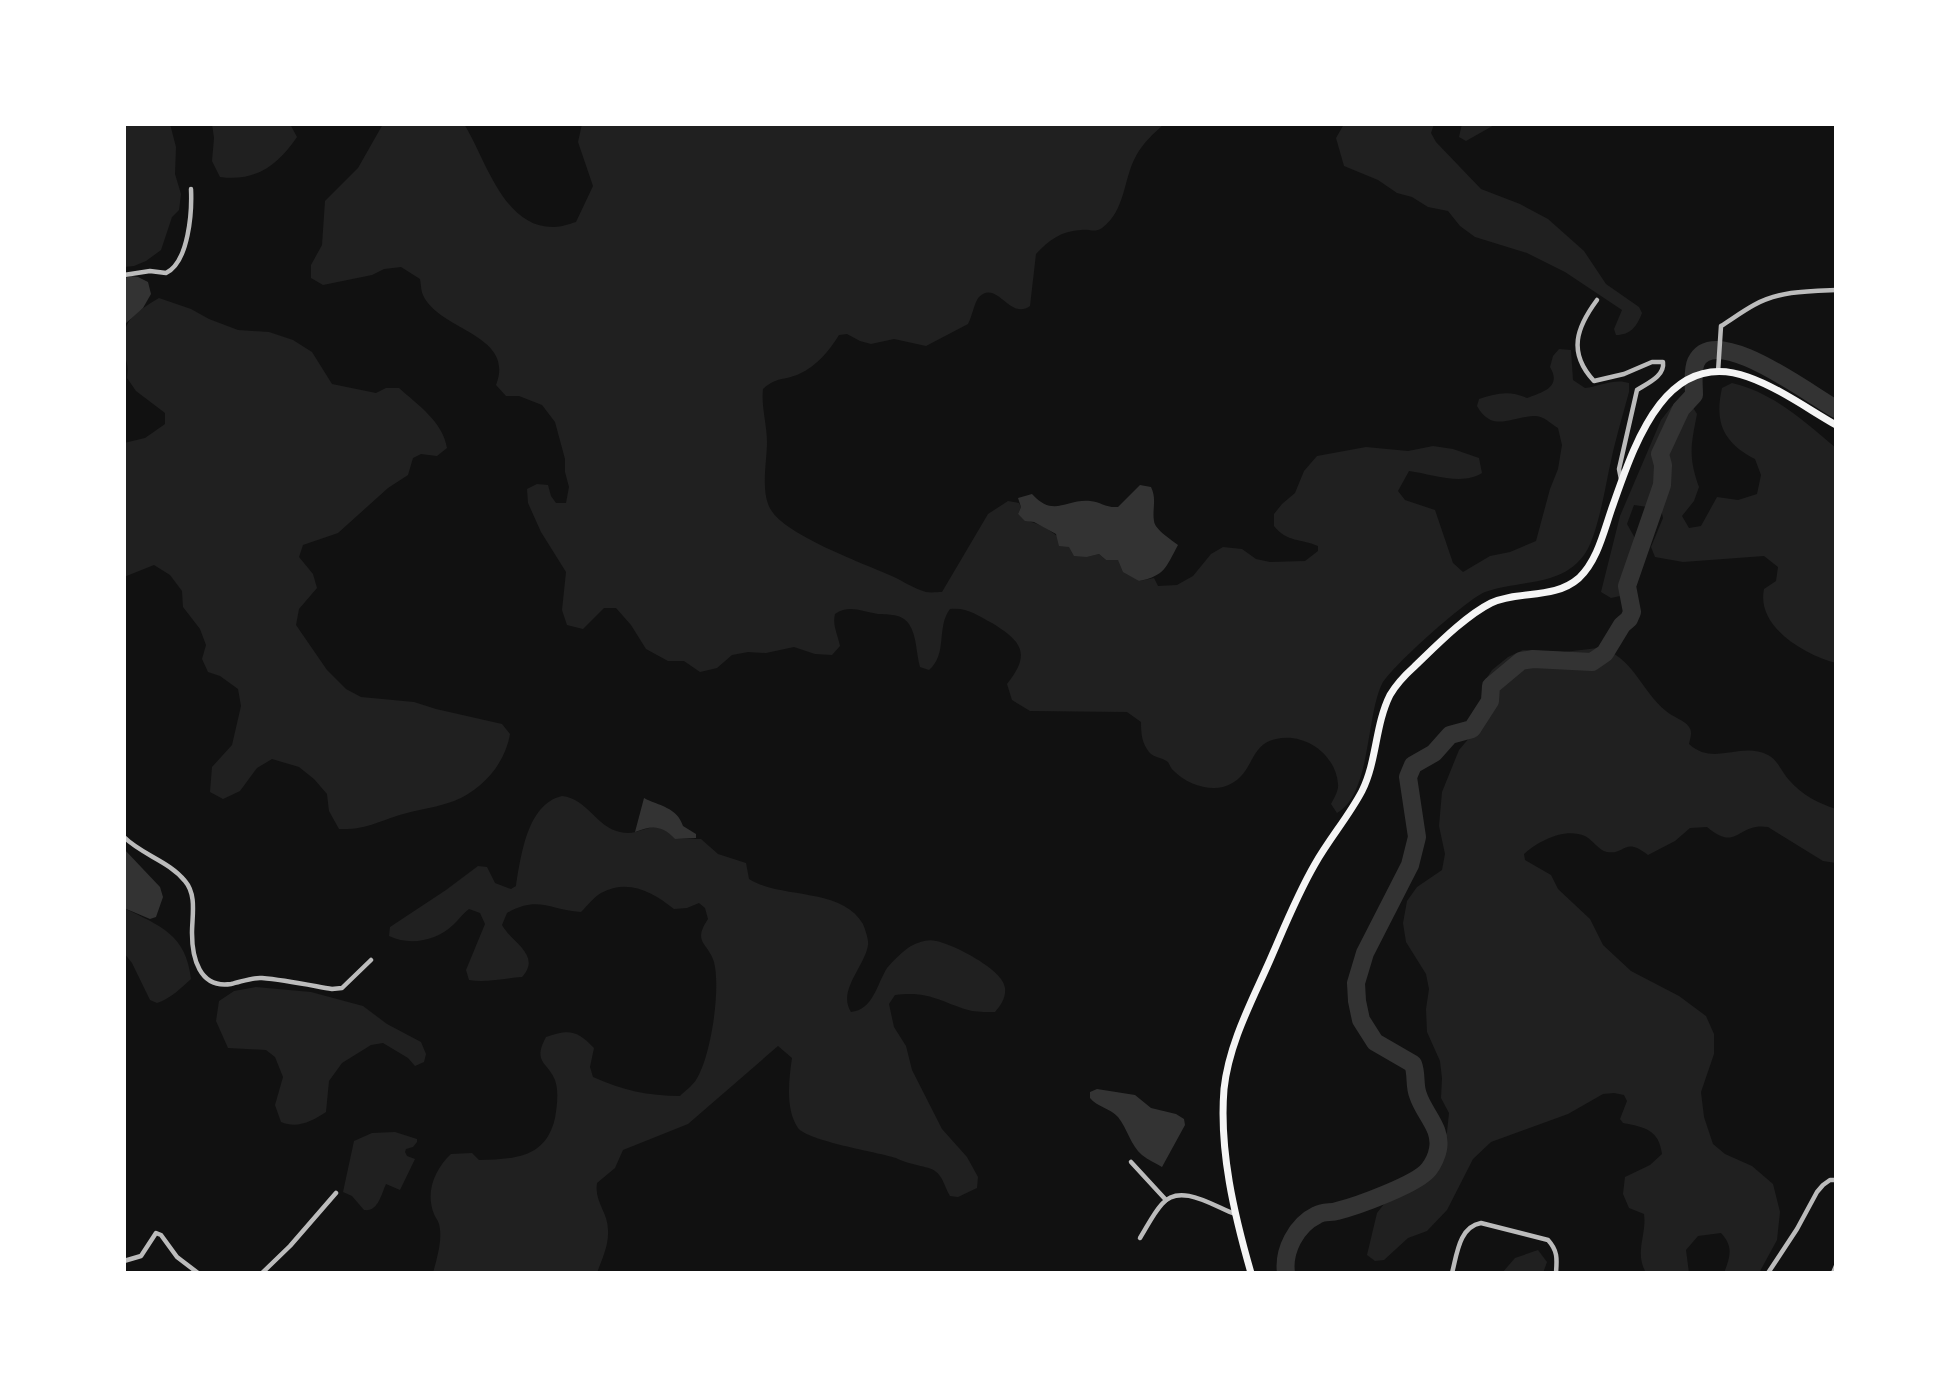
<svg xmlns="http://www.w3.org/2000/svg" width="1960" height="1397" viewBox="0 0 1960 1397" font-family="'Roboto Serif',serif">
	<rect width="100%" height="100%" fill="#111"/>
	<g fill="#202020">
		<polygon points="124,124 170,124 176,147 175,174 181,194 179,210 172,217 161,250 146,261 134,266 124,267"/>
		<path d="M212,124H290L297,137C278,165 256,182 220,177L212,161L214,138Z"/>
		<path d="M383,124H464C486,159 503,228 554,227C561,227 569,224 576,222L593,186L578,142L582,124H1164C1153,134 1143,143 1136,156C1123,179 1126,210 1102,228C1095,233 1089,229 1081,230C1061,231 1049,240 1036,254L1030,306C1010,321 997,279 979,297C974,303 972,317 968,324L926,346L894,339L871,344L860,341L847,334L839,335C829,351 817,366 799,374C784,381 777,376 763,389C761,407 767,424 767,442C767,462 760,492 771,510C786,535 860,562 887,574C900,579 912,588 926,592C931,593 937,592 942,592L988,514L1008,501L1019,503L1021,507L1018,514C1026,522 1035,522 1044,527C1059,536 1071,548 1087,557L1099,554L1106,560H1118L1139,581L1154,578L1158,586L1177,585L1193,576L1211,554L1223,547L1242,549L1256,559L1270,562L1305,561L1318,551V546C1300,538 1288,543 1274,526V514L1282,504L1295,493L1304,471L1317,456L1366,447L1408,451L1433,446L1453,449L1479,458L1482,473C1462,486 1432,474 1409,471L1398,491L1405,500L1435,510L1453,563L1463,572L1490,556L1510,552L1536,541L1550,489L1558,469L1562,445L1558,428C1550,423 1543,415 1533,416C1511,417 1492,433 1477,406L1479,399C1496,393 1510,390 1527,398C1543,392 1562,387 1550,367L1553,356L1559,349L1571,350L1573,380L1585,388C1599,386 1616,378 1629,383V392C1622,418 1614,444 1609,470C1605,490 1597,535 1586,552C1563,588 1520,579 1485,592C1467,599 1391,667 1382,684C1366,716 1371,794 1337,813L1331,804C1334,798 1339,790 1338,784C1336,754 1304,732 1276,739C1247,745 1255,778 1223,787C1207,791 1185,783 1174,771C1171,769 1170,765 1168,762C1162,757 1154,758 1149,752C1142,743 1141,734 1141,722L1127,712L1030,711L1012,700L1007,684C1032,653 1021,641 992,623C977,615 967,607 950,609C936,627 948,654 929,670L920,667C916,653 917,636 909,624C901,613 889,615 878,614C862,612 850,604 835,614C832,625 838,635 840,646L832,655L815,654L794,647L766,653L748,652L732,655L717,668L700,672L684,661H668L646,649L631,625L616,608H604L583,629L567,625L562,610L566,572L541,532L528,503L527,489L537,484L548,485L551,496L556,503H566L569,487L565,472V459L555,422L542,405L519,396H506L496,385C516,334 439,331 423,295C421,291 421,284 420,279L401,267L384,269L372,275L323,285L311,278V265L322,245L325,201L358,168Z"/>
		<path d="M1344,124H1434L1431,133L1436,142L1481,189L1520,204L1548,219L1584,251L1606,284L1639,307L1642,313C1637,326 1631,335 1616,335L1614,329L1622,310L1565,272L1527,253L1475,237L1460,226L1448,211L1428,207L1412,197L1397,193L1378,180L1344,166L1336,138Z"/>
		<polygon points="1462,124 1496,124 1466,141 1459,137"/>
		<path d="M159,298L191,309L209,319L238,330L269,332L293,340L312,352L332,384L376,393L386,388H399C418,405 443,422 447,448L437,456L421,454L413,458L408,475L388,488L338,533L303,545L299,557L313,574L317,588L299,609L296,625L327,670L346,689L361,697L414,702L436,709L502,724L510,734C505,764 482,790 454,801C438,807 422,809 407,813C380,820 368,830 339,829L329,811L327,794L314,779L299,767L272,759L257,768L240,791L223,799L210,792L212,767L232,745L241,706L238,689L220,676L208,672L202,659L206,645L200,629L183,607L182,591L170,575L154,565L124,577V443L145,438L165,424V413L136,391L127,378C129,363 126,364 124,350C120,321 136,312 159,298Z"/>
		<path d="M1732,383C1774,393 1804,421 1836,448V663C1805,655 1756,627 1764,589L1776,581L1778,567L1764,556L1683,562L1655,557L1651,547L1663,518L1661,509L1634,505L1627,524L1636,540L1623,589L1620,596L1611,598L1601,592L1620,516L1661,420L1672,406H1692L1697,414C1691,445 1688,456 1699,487L1694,501L1682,516L1689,528L1701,526L1717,497L1738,500L1757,494L1761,475L1755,459C1724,443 1714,423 1722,388Z"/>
		<path d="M1598,648C1633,655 1640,690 1666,711C1672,717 1685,720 1689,727C1693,732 1690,739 1689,744C1714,767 1740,741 1768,755C1778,760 1782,773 1789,780C1802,795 1818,803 1836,809V863L1823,861L1768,827C1737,822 1738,853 1707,827L1690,828L1675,841L1648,855C1624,836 1626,855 1607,852C1598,850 1593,840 1585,836C1565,827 1538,841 1524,854L1525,860L1551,875L1558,889L1590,919L1603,945L1631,971L1679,996L1706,1016L1714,1034V1054L1701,1092L1704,1117L1713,1144L1725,1154L1752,1166L1773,1184L1780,1212L1777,1240L1759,1273H1724C1730,1257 1734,1247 1721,1233L1698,1236L1686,1250L1689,1273H1646C1634,1252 1647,1235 1644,1214L1629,1208L1623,1194L1625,1177L1650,1165L1662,1154C1659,1130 1645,1127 1623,1123L1620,1119L1627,1101L1624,1095L1614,1093L1603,1094L1568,1114L1491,1142L1473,1159L1447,1210L1427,1231L1408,1238L1384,1260L1375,1261L1367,1255L1377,1213L1384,1204L1425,1182L1434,1173L1447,1132L1449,1113L1441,1098L1442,1078L1440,1061L1427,1032L1426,1009L1429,989L1426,974L1406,942L1403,923L1407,901L1417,887L1442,870L1445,854L1439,826L1442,792L1459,750L1470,737L1481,700L1484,682L1492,670L1508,657L1523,650L1564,652Z"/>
		<path d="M562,796C588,799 596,827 620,832C644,838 652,814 675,839H701L718,854L746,863L749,879C780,899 842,887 863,924C865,929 869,940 868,945C865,966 837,991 851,1012C873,1010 877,984 887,968C893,961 903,951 911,946C919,942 927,939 936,941C953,944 1004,970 1005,988C1006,998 1001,1005 995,1012C988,1012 979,1012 972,1011C942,1003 930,990 895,995L889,1004L894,1027L906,1046L912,1070L942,1129L967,1157L978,1177L977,1188L958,1197L950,1196C945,1188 943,1176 935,1171C929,1166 908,1165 896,1158C877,1152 808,1141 798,1128C785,1109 789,1079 792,1058L778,1046L688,1124L623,1150L615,1168L597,1183C594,1202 608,1212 608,1230C609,1245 602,1259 597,1273H433C437,1258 443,1239 439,1224C438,1220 435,1217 434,1214C425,1192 435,1169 451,1154L472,1153L479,1160C515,1159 546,1158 555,1118C557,1107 559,1091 555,1080C548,1062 532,1063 546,1037C569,1029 577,1030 594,1048L590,1067L593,1077C622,1090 648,1096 680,1096C685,1091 692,1086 696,1080C711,1057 721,989 714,962C708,942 692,943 708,919L705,908L699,903L687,908L674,909C653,892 628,878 601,893C594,897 587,906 581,912C550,910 538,895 507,913L502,925C512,943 542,955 522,977C504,978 486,983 469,980L466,970L485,924L480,913L469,909C462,914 459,920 453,925C436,941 410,946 389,936L390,927L446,890L478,866L487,867L495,883L511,889L516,886C521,856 527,804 562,796Z"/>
		<path d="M124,908C160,926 186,934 191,979C181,988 170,999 157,1003L150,1000L132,963L124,953Z"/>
		<path d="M256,987L311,992L363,1006L387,1024L421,1042L426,1054L424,1062L415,1066L408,1058L383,1043L371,1045L342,1063L329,1081L326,1112C312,1121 298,1129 281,1122L275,1105L283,1077L275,1057L266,1050L228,1048L216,1021L219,1001L234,991Z"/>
		<path d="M395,1132L417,1139V1142L413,1147L406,1149L405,1152L407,1156L415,1159L400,1190L386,1184C381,1195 378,1212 364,1210L352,1196L343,1192L354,1141L372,1133Z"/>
		<polygon points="1538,1250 1547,1262 1543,1273 1502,1273 1515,1258"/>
	</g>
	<g fill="#333">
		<polygon points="131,276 138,277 148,282 151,294 143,308 125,324 124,278"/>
		<path d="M1140,485L1151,487C1157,499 1152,509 1154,521C1155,530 1172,540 1178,545C1166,567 1165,576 1139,581L1123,572L1118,560H1106L1099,554L1087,557L1074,556L1069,547L1059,546L1056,534L1034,522L1025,521L1018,514L1021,507L1018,498L1032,494C1054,518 1065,499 1090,501C1101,502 1106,508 1118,507Z"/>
		<path d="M644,798C659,806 677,807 683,826L696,834V838L675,839C662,825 652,825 635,832Z"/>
		<polygon points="124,849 160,887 163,897 156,917 150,919 124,908"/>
		<path d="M1097,1089L1135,1095L1151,1108L1176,1114L1184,1119L1185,1125L1162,1167C1156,1163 1148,1160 1142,1155C1131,1146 1127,1128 1118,1117C1110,1108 1097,1107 1090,1098V1092Z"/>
	</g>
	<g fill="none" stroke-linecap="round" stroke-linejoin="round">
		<path stroke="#333" stroke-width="18" d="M1286,1273C1283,1251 1296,1225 1317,1215C1323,1211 1331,1213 1337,1211C1357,1206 1418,1184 1429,1169C1433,1164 1437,1155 1438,1149C1442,1128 1424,1114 1418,1095C1414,1085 1417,1074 1413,1064L1375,1042L1361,1020L1357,1001L1356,983L1365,953L1410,865L1417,837L1408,777L1413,765L1434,753L1450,735L1472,729L1490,701L1491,686L1521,661L1533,659L1592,662L1605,653L1622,625L1629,619L1632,612L1627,586L1662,485L1663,465L1660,454L1681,409L1694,395C1694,386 1692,371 1696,362C1715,321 1813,397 1836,409"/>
		<g stroke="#bcbcbc" stroke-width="4.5">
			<path d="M124,275L150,271L166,273C189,262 192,211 191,189"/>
			<path d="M1597,300C1577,327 1567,352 1594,381L1624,374L1652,362H1663C1665,376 1648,383 1637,390L1619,469L1621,479"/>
			<path d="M1718,372L1721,326C1732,319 1743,311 1754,305C1779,291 1808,291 1836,290"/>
			<path d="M124,837C142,855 169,861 185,881C197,895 192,916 192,933C192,957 199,989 231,984C241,982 252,977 262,978C285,980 309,985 332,989L342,988L371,960"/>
			<polyline points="1131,1162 1166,1200"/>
			<path d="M1140,1238C1147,1227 1153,1214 1162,1204C1180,1182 1215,1207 1235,1214"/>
			<polyline points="124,1261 141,1256 156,1233 161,1235 177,1257 198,1273"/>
			<polyline points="262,1273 290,1246 336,1193"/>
			<path d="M1452,1273C1457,1254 1459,1227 1481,1223L1548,1240C1558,1251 1557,1259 1556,1273"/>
			<polyline points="1768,1273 1797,1229 1817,1192 1823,1185 1830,1180 1836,1180"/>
			<polyline points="1833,1273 1836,1266"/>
		</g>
		<path stroke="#f5f5f5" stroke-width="7" d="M1251,1273C1234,1214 1219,1150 1224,1089C1229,1043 1252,1001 1270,960C1284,928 1297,895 1315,864C1329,839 1349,816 1362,791C1377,761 1375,725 1390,695C1396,685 1405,675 1414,667C1435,647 1465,616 1491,603C1519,590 1554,600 1579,578C1598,560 1604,530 1613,505C1634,446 1665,347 1748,377C1779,388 1808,409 1836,425"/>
	</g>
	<rect width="1960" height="1397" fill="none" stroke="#ffffff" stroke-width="252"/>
</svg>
